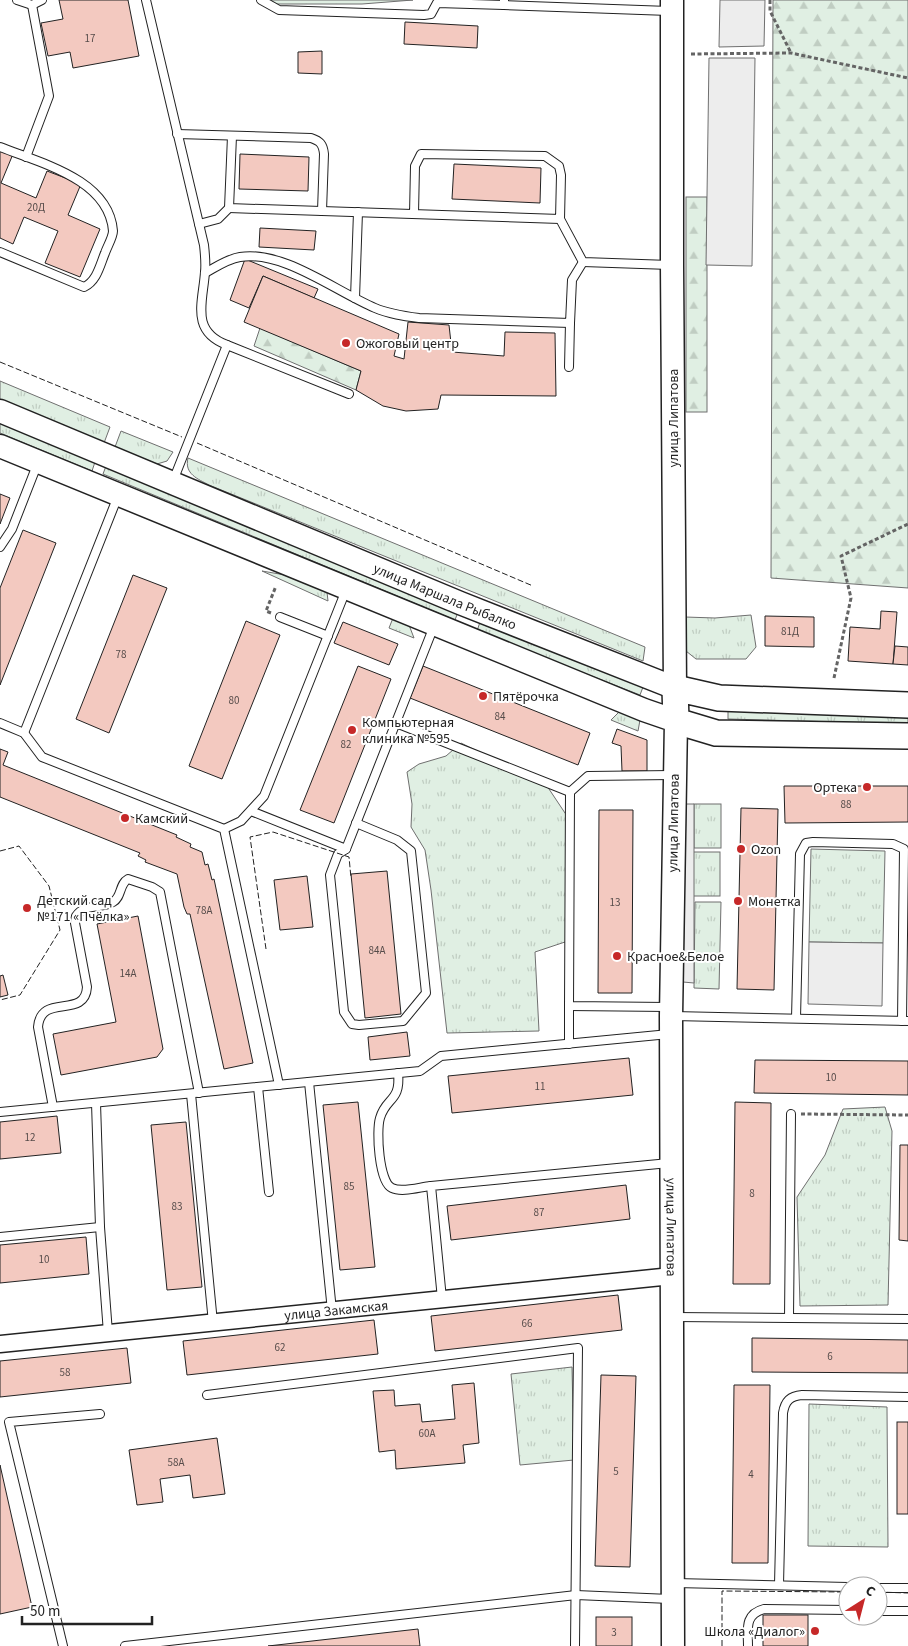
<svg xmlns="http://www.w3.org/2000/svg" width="908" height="1646" viewBox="0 0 908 1646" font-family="'Source Sans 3',sans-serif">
	<defs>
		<pattern id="grass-tufts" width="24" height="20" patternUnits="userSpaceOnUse" patternTransform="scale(1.25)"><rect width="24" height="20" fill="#e0efe3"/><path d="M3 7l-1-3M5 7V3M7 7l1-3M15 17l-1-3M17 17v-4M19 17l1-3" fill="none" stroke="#c0cdc2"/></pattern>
		<pattern id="forest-firs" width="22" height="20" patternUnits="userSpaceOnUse" patternTransform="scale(1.25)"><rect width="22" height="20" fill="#e0efe3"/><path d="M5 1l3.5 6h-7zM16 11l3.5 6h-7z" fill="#c0cdc2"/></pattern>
	</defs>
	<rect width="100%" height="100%" fill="#fff"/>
	<g fill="url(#grass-tufts)" stroke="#6f6f6f">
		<polygon points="266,0 413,0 362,4 277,4"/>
		<polygon points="0,381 110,427 104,443 0,400"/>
		<polygon points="0,423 95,462 92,471 0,433"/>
		<polygon points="121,431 173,452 167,461 157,464 115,447"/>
		<path d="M188,458L645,647L643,661L209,485C198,479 184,474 188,458Z"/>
		<polygon points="106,466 458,612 455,620 103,474"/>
		<polygon points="262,571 291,576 327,592 328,601"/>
		<polygon points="751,615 756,647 746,659 696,659 686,651 685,617 715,618"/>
		<polygon points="393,618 409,625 414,638 389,628"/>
		<polygon points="480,622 643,687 640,695 477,631"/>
		<polygon points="728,711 908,716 908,724 728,719"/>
		<polygon points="619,712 640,720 638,731 611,720"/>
		<polygon points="461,743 547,786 571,822 568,941 535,952 539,1031 447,1033 431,890 425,850 411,827 412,804 407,772 419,764 446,756"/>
		<rect x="694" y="804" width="27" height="44"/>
		<polygon points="811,849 885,851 883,943 809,942"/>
		<rect x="693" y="852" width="27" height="44"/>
		<polygon points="695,902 721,902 719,989 694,988"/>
		<polygon points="885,1107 892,1131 888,1305 800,1306 797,1197 825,1155 843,1109"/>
		<polygon points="572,1367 574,1460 520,1465 511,1374"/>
		<polygon points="809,1404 887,1407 888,1547 808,1546"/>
	</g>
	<g fill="url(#forest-firs)" stroke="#6f6f6f">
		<polygon points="773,0 908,0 908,588 771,578"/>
		<rect x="686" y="197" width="21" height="215"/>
		<polygon points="260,328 361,371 356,390 254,346"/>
	</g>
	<g fill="#ededed" stroke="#6f6f6f">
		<polygon points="720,0 765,0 764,46 719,47"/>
		<polygon points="709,58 755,58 752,266 706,265"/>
		<polygon points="686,804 694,804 694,983 683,982"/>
		<polygon points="809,942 883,943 882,1006 808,1004"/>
	</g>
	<g fill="#f3c9c0" stroke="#222">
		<polygon points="59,0 128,0 139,56 73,68 70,52 48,56 41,23 63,19"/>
		<polygon points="405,22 478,26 477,48 404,44"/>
		<polygon points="322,51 322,74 298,73 298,52"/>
		<polygon points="0,149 13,154 1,183 36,198 47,171 81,184 68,215 100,229 80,277 45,263 58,231 24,217 13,244 0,238"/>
		<polygon points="240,154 309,157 308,191 239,189"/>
		<polygon points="454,164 541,168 540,203 452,199"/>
		<polygon points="260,228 316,231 314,250 259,247"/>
		<polygon points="245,259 318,289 314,298 263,276 249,308 230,300"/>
		<polygon points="263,276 399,334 394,356 404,359 408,322 449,325 452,352 504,356 505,332 555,333 556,396 441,395 438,409 406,411 383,406 356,390 361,371 244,322"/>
		<polygon points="0,494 10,498 0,524"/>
		<polygon points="23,530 56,543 0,685 0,588"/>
		<polygon points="133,575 167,588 109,733 76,719"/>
		<polygon points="881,611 897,612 893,664 848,661 850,627 880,629"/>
		<polygon points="765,616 814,617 814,647 765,646"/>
		<polygon points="246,621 280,635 222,779 189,766"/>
		<polygon points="343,622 398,644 389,665 334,643"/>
		<polygon points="895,646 908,647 908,665 893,664"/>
		<polygon points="358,666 391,679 334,823 300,810"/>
		<polygon points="423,666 590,733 578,765 410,698"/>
		<polygon points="617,729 647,740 647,771 622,771 621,746 612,743"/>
		<polygon points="0,749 8,752 3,765 177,835 176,837 191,844 190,847 202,852 205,865 208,864 212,880 214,879 253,1063 224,1069 190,914 187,914 184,907 177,874 145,862 146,860 138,856 140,853 0,797"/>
		<polygon points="784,786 908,786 908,822 785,823"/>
		<polygon points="741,808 778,809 774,990 737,989"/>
		<polygon points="599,810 633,810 632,993 598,993"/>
		<polygon points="387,871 401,1014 365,1018 351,874"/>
		<polygon points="307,876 313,927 280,930 274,880"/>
		<polygon points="138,916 163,1049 157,1057 61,1075 53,1034 116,1022 97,924"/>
		<polygon points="3,975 8,995 0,997 0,976"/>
		<polygon points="407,1032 410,1056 370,1060 368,1037"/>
		<polygon points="629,1058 633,1095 452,1113 448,1076"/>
		<polygon points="755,1060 908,1061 908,1095 754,1093"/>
		<polygon points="358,1102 375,1267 340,1270 323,1105"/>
		<polygon points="735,1102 771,1103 770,1284 733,1284"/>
		<polygon points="57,1116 61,1153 0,1159 0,1122"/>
		<polygon points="186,1122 202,1287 167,1290 151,1125"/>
		<polygon points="900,1145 908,1145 908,1241 899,1240"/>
		<polygon points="626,1185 630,1219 451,1240 447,1206"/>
		<polygon points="86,1237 89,1274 0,1283 0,1245"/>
		<polygon points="618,1295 622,1330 435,1351 431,1316"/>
		<polygon points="374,1320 378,1354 187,1375 183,1341"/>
		<polygon points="752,1338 908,1340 908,1373 752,1372"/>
		<polygon points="127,1348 131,1383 0,1397 0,1361"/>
		<polygon points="601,1375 636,1376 630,1567 595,1566"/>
		<polygon points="474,1383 479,1443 463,1445 465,1463 396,1469 395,1450 379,1452 373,1391 394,1390 395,1406 420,1404 422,1422 455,1419 452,1385"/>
		<polygon points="734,1385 770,1385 768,1563 732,1563"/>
		<rect x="897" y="1422" width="11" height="92"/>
		<polygon points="217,1438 225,1494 193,1498 190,1475 160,1479 163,1502 137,1505 129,1450"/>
		<polygon points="0,1465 32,1607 0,1614"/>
		<rect x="763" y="1615" width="45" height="31"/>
		<rect x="596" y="1617" width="36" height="29"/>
		<polygon points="418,1629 420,1646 268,1646"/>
	</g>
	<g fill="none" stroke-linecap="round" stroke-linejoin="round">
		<g stroke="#222" stroke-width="10">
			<g id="lane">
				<polyline points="17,0 32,5 42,0"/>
				<path d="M146,0L204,245C205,254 206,263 205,272C203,302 190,331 227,345"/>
				<polyline points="261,0 279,10 424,15 431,14 437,3 504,5 504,0"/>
				<polyline points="504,5 669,11"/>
				<path d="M177,134L311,138C320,141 323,144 324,154L322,211"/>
				<polyline points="232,136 229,208 560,219 561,175 559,166 545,156 421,154 415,166 414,214"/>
				<path d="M0,147C40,163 109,179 113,231C113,237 107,247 105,253C100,265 97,281 84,287L0,252"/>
				<polyline points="26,157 49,96 32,5"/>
				<polyline points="560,219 583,262 670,265"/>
				<polyline points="199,224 218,219 229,208"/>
				<path d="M205,273C216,267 227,259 240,257C283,250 335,291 375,308C389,314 404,316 419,318L570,323L572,280L583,262"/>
				<polyline points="355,298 358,212"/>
				<polyline points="569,367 570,323"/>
				<polyline points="173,481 227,345 349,394"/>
				<polyline points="0,547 12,529 37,465"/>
				<polyline points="280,617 328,636"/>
				<polyline points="0,723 24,733 42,757 224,829 279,1085"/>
				<polyline points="396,723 570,792 569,1006 668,1007"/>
				<polyline points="24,733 118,496"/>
				<polyline points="570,792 588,776 672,775"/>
				<polyline points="251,811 346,849 434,626"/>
				<polyline points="224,829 241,821 264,796 346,590"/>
				<polyline points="346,849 338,854 330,875 344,1012 352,1024 359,1025 403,1021 426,993 411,851 397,840 356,823"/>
				<polyline points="673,1016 908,1021"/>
				<polyline points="796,1018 800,854 806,843 813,842 893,844 904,849 902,1021"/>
				<polyline points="569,1044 569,1006"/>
				<path d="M398,1073C401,1102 386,1097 380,1118C376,1131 379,1183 392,1188C402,1193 420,1187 431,1186"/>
				<polyline points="309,1082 332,1311"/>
				<polyline points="258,1087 269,1192"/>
				<polyline points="191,1094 213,1323"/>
				<polyline points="96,1103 100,1227 108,1333"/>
				<path d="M53,1107L38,1027C41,992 85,1020 87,987L75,923L76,916C85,903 101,909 113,902C122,897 119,884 128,879L152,887L160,892L199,1093"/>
				<polyline points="0,1112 420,1071 441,1056 669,1034"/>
				<polyline points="0,1237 100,1227"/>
				<polyline points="442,1299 431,1186 669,1163"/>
				<polyline points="674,1317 908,1319"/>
				<polyline points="789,1318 791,1114"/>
				<polyline points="207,1395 578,1348 575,1646"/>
				<polyline points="675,1583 848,1587"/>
				<path d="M779,1585L783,1413C785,1401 790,1396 802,1395L908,1397"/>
				<polyline points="878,1588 908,1588"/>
				<polyline points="878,1611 908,1611"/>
				<polyline points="63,1646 9,1422 100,1414"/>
				<polyline points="125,1646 576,1595 670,1599"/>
				<path d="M748,1646C748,1630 744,1614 764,1609L848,1610"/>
			</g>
		</g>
		<g stroke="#222" stroke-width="19">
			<g id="street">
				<path id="s1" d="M0,1344L672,1276"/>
			</g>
		</g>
		<g stroke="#222" stroke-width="25">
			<g id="secondary">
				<path id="s2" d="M0,411L460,603L675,688L672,265V0"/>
				<path id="s3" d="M0,446L644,710L676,721L671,1016L673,1646"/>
			</g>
		</g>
		<g stroke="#222" stroke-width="28">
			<polyline id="primary" points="908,705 719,698 675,688 676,721 716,733 908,736"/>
		</g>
		<g stroke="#646464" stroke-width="3" stroke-dasharray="4 2.5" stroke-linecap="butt">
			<polyline points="770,0 770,11 791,53"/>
			<polyline points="691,54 791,53 908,78"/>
			<polyline points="271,613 266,611 276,586"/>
			<polyline points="834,678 851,598 841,556 908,524"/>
			<polyline points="801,1114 908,1115"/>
		</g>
		<use href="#lane" stroke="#fff" stroke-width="8"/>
		<use href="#street" stroke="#fff" stroke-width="16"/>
		<use href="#secondary" stroke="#fff" stroke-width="22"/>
		<use href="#primary" stroke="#fff" stroke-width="25"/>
		<g stroke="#222" stroke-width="1" stroke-dasharray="6 2.5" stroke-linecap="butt">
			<polyline points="0,362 182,437"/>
			<polyline points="197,443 533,586"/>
			<polyline points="0,851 19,846 49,886 60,930 20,995 0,1000"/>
			<polyline points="266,949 250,837 273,832 349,857 351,878"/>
			<polyline points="878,1592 908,1593"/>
			<polyline points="722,1646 722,1591 848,1592"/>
		</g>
	</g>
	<g fill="#c62828" stroke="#fff" stroke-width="2">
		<circle cx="346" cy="343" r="5"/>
		<circle cx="483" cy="696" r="5"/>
		<circle cx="352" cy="730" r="5"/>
		<circle cx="867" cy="787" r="5"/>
		<circle cx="125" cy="818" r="5"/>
		<circle cx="741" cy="849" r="5"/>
		<circle cx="738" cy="901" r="5"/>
		<circle cx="27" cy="908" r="5"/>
		<circle cx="617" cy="956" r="5"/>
		<circle cx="815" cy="1631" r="5"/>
	</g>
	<g text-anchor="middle" stroke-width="4" stroke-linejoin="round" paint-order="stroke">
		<g font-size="11" fill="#564c4a">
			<text x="90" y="42">17</text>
			<text x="36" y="211">20Д</text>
			<text x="790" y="635">81Д</text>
			<text x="121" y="658">78</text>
			<text x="234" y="704">80</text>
			<text x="500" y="720">84</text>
			<text x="346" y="748">82</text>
			<text x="846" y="808">88</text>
			<text x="615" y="906">13</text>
			<text x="204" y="914">78А</text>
			<text x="377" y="954">84А</text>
			<text x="128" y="977">14А</text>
			<text x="831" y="1081">10</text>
			<text x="540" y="1090">11</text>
			<text x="30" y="1141">12</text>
			<text x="349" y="1190">85</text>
			<text x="752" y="1197">8</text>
			<text x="177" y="1210">83</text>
			<text x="539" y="1216">87</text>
			<text x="44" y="1263">10</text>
			<text x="527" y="1327">66</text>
			<text x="280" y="1351">62</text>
			<text x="830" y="1360">6</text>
			<text x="65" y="1376">58</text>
			<text x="427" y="1437">60А</text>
			<text x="176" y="1466">58А</text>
			<text x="616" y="1475">5</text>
			<text x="751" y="1478">4</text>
			<text x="614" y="1636">3</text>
		</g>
		<g font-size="14" fill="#222" stroke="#fff" text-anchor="start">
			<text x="356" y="348">Ожоговый центр</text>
			<text x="493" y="701">Пятёрочка</text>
			<text x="362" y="727">Компьютерная<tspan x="362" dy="16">клиника №595</tspan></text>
			<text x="857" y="792" text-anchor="end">Ортека</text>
			<text x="135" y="823">Камский</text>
			<text x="751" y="854">Ozon</text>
			<text x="37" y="905">Детский сад<tspan x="37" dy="16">№171 «Пчёлка»</tspan></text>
			<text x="748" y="906">Монетка</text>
			<text x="627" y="961">Красное&amp;Белое</text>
			<text x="805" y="1636" text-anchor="end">Школа «Диалог»</text>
		</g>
		<g font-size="14" fill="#222" stroke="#fff">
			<text transform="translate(673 418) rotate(-90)" y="5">улица Липатова</text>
			<text dy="5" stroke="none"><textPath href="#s2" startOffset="482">улица Маршала Рыбалко</textPath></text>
			<text transform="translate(673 823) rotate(-89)" y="5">улица Липатова</text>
			<text dy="5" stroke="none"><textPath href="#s3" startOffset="1236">улица Липатова</textPath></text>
			<text dy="5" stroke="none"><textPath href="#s1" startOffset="338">улица Закамская</textPath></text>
		</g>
	</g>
	<g transform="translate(863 1601) rotate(36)"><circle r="24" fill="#ffffff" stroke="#a7a7a7"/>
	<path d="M0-4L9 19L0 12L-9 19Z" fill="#c62828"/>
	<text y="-8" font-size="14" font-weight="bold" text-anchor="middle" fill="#222222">С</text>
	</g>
	<path d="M22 1616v8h130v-8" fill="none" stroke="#222222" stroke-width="2.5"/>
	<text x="30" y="1616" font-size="15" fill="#222222" stroke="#ffffff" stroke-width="4" paint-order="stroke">50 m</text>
</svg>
